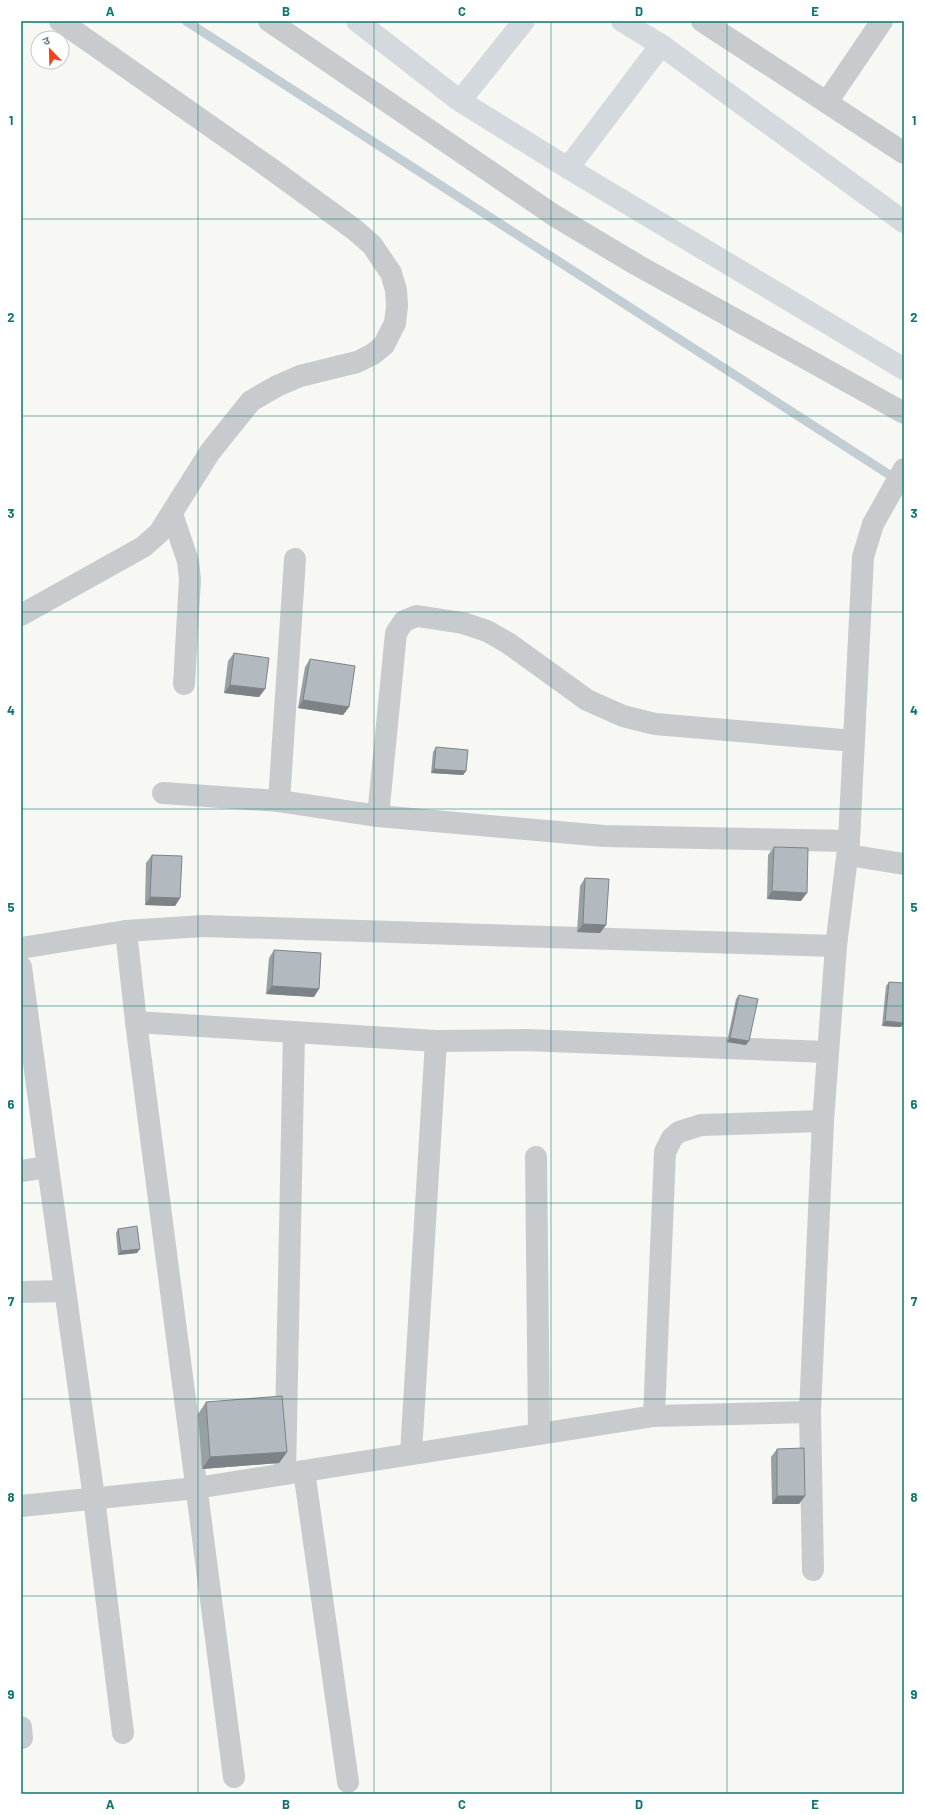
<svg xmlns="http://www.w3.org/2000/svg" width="925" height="1815" viewBox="0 0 925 1815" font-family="Barlow,'Noto Sans Devanagari',sans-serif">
	<rect width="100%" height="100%" fill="#f7f7f4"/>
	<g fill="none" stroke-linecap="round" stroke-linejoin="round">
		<polyline stroke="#c2ced3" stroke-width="9" points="186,21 899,481"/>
		<g stroke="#c7cbce" stroke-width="22">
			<polyline points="827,102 882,21"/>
			<polyline points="172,514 188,561 190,579 184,684"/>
			<polyline points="21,615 143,547 159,533 210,452 251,401 277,386 300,376 357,362 373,354 384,345 395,323 397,306 396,290 391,273 372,245 355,230 270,168 60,21"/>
			<polyline points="163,793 279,801 378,816 604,836 849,841"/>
			<polyline points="279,801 295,559"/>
			<polyline points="378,816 396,633 404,621 417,616 463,623 487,631 508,643 587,700 623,716 655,724 854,741"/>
			<polyline points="848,855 904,864"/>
			<polyline points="126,931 136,1022 234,1777"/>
			<polyline points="21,948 126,931 203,926 836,946"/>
			<polyline points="21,967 48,1167 21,1171"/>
			<polyline points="136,1022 436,1041 526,1040 827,1052"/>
			<polyline points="536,1157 539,1433"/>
			<polyline points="48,1167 94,1498 123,1733"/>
			<polyline points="21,1292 65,1291"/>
			<polyline points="654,1416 665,1152 672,1138 679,1132 701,1125 823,1121"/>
			<polyline points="411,1453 436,1041"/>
			<polyline points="304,1471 348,1782"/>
			<polyline points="285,1474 294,1032"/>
			<polyline points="21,1506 196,1488 654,1416 810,1412"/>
			<polyline points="813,1570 810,1412 823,1121 836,946 849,841 863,557 873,524 904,469"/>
			<polyline points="21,1727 22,1738"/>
		</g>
		<g stroke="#c7cbce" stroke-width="22">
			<polyline points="269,21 555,216 637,265 904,413"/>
			<polyline points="702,21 904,153"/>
		</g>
		<g stroke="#d4d9de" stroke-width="22">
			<polyline points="357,21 460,101 568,168 904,369"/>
			<polyline points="622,21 661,45 904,222"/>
			<polyline points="460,101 524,21"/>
			<polyline points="568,168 661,45"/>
		</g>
	</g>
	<g fill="#99a0a4">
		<polygon points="234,653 265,689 259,697 224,693 228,661"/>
		<polygon points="310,659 349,707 343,715 298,708 305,667"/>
		<polygon points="436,747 466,771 463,775 431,773 433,752"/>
		<polygon points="774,847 801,901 767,899 768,855"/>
		<polygon points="152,855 180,898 175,906 145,905 146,863"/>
		<polygon points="585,878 606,925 600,933 577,932 580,886"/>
		<polygon points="274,950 314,997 266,994 269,958"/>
		<polygon points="889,982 901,1027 882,1026 886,986"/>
		<polygon points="739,995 746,1045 727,1042 736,999"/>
		<polygon points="118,1229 137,1253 118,1255 116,1233"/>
		<polygon points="206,1402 287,1452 279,1463 202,1469 198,1414"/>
		<polygon points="777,1449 805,1496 799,1504 772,1504 771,1457"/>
	</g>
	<g fill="#7d8286">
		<polygon points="230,685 265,689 259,697 224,693"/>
		<polygon points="303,700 349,707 343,715 298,708"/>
		<polygon points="434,769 466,771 463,775 431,773"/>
		<polygon points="772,891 807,893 801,901 767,899"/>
		<polygon points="150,897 180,898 175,906 145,905"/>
		<polygon points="583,924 606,925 600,933 577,932"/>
		<polygon points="272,986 319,989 314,997 266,994"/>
		<polygon points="885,1021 904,1023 901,1027 882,1026"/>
		<polygon points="730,1038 749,1041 746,1045 727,1042"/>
		<polygon points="140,1249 137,1253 118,1255 121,1251"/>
		<polygon points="287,1452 279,1463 202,1469 210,1457"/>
		<polygon points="777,1496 805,1496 799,1504 772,1504"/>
	</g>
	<g fill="#b2babf" stroke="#7d8286">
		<polygon points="234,653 269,658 265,689 230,685"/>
		<polygon points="310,659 355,666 349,707 303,700"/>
		<polygon points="436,747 468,750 466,771 434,769"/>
		<polygon points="774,847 808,848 807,893 772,891"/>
		<polygon points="152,855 182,856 180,898 150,897"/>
		<polygon points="585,878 609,879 606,925 583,924"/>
		<polygon points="274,950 321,953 319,989 272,986"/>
		<polygon points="889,982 904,983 904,1023 885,1021"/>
		<polygon points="739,995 758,999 749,1041 730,1038"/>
		<polygon points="137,1226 140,1249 121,1251 118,1229"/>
		<polygon points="282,1396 287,1452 210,1457 206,1402"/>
		<polygon points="804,1448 805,1496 777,1496 777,1449"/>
	</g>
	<path fill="none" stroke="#0f766e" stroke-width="1" stroke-opacity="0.55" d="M198,21V1794M374,21V1794M551,21V1794M727,21V1794M21,219H904M21,416H904M21,612H904M21,809H904M21,1006H904M21,1203H904M21,1399H904M21,1596H904"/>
	<rect width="925" height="1815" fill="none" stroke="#ffffff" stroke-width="44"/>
	<g transform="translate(50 50) rotate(337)"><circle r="19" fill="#ffffff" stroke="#c1c9cf"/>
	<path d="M0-3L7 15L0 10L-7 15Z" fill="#f34218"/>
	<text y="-6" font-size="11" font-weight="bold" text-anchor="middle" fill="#637988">उ</text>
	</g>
	<rect x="22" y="22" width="881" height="1771" fill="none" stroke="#0f766e" stroke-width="1.5"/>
	<g font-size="13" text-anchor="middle" font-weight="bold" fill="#0f766e">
		<text x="110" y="16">A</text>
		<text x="286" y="16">B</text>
		<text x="462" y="16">C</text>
		<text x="639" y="16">D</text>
		<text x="815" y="16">E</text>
		<text x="11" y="125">1</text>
		<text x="914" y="125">1</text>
		<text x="11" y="322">2</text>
		<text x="914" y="322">2</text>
		<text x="11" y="518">3</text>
		<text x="914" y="518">3</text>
		<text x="11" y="715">4</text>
		<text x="914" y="715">4</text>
		<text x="11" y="912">5</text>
		<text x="914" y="912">5</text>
		<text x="11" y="1109">6</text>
		<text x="914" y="1109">6</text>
		<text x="11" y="1306">7</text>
		<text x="914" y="1306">7</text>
		<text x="11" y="1502">8</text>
		<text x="914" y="1502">8</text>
		<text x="11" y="1699">9</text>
		<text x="914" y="1699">9</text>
		<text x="110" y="1809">A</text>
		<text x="286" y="1809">B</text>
		<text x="462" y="1809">C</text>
		<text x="639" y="1809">D</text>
		<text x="815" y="1809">E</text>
	</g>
</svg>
